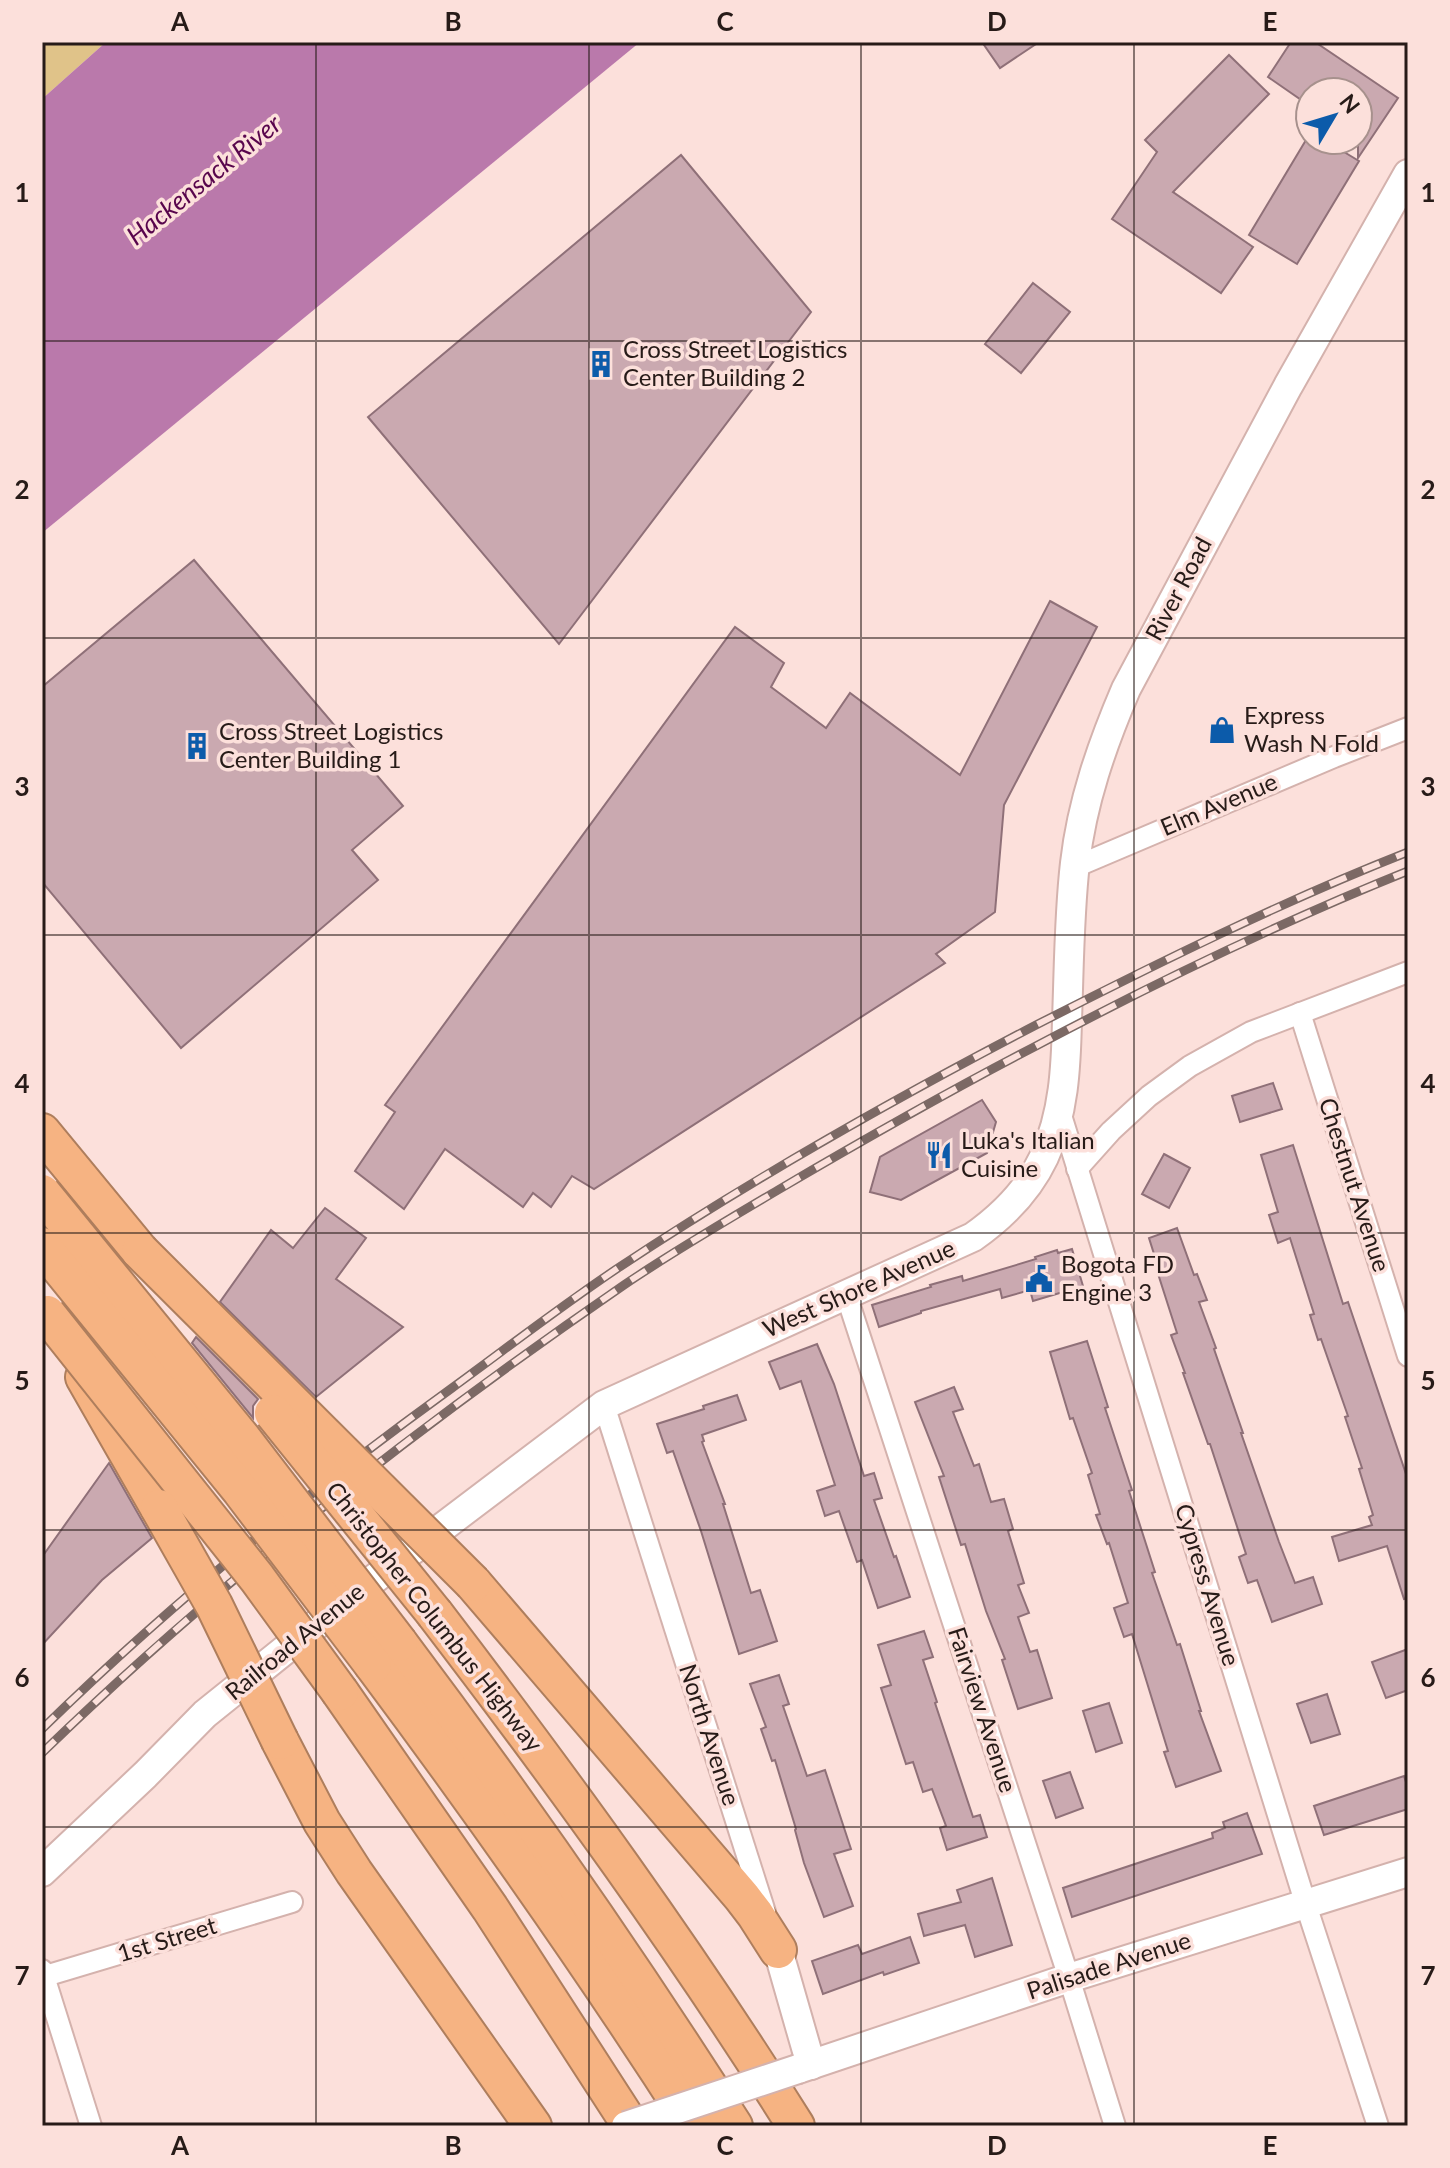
<svg xmlns="http://www.w3.org/2000/svg" width="1450" height="2168" viewBox="0 0 1450 2168" font-family="Lato,sans-serif">
	<rect width="100%" height="100%" fill="#fce0db"/>
	<polygon fill="#e0c389" points="42,42 106,42 42,99"/>
	<polygon fill="#ba79ab" points="106,42 640,42 42,533 42,99"/>
	<g fill="#caa9b0" stroke="#8f7078" stroke-width="2">
		<polygon points="982,42 1039,42 1000,68"/>
		<polygon points="1291,42 1315,42 1398,98 1358,158 1358,92 1310,92 1310,106 1268,77"/>
		<polygon points="1229,55 1269,94 1173,192 1253,247 1221,293 1112,219 1157,152 1145,140"/>
		<polygon points="1306,140 1324,140 1359,161 1297,264 1249,235"/>
		<polygon points="681,155 811,312 559,644 368,417"/>
		<polygon points="1033,283 1070,312 1021,373 985,344"/>
		<polygon points="194,560 403,806 352,850 378,880 181,1048 42,882 42,687"/>
		<polygon points="1050,601 1097,627 1004,805 995,912 936,954 945,963 594,1189 572,1176 551,1207 533,1193 523,1207 445,1149 404,1209 355,1171 395,1112 385,1105 735,627 784,663 771,687 826,728 850,693 960,775"/>
		<polygon points="1273,1083 1282,1109 1240,1122 1232,1096"/>
		<polygon points="982,1100 996,1122 987,1153 901,1200 870,1192 880,1157"/>
		<polygon points="1293,1145 1343,1304 1348,1302 1408,1480 1408,1598 1404,1599 1387,1546 1339,1561 1332,1537 1372,1525 1369,1517 1373,1515 1359,1469 1362,1468 1345,1417 1348,1416 1321,1339 1318,1340 1310,1315 1314,1314 1290,1238 1278,1243 1269,1215 1278,1212 1261,1155"/>
		<polygon points="1164,1154 1190,1168 1169,1208 1142,1194"/>
		<polygon points="325,1208 366,1238 336,1279 403,1327 316,1397 220,1302 271,1230 293,1248"/>
		<polygon points="1177,1228 1194,1275 1197,1274 1207,1300 1199,1302 1216,1348 1214,1349 1243,1433 1241,1433 1279,1542 1295,1583 1313,1577 1322,1604 1272,1622 1257,1580 1248,1583 1239,1557 1246,1554 1210,1444 1208,1444 1183,1373 1185,1373 1171,1335 1177,1333 1152,1255 1154,1254 1149,1238"/>
		<polygon points="1072,1249 1083,1286 1033,1301 1030,1290 1002,1298 1000,1289 921,1311 921,1313 879,1327 872,1305 931,1287 930,1285 962,1276 963,1281 1036,1259 1035,1257 1057,1250 1058,1253"/>
		<polygon points="196,1337 258,1399 253,1406 253,1418 192,1343"/>
		<polygon points="1087,1341 1108,1407 1105,1408 1132,1490 1129,1491 1155,1572 1152,1573 1177,1645 1180,1644 1201,1711 1199,1711 1221,1771 1176,1787 1164,1752 1168,1751 1132,1634 1124,1637 1114,1608 1128,1603 1109,1543 1107,1544 1096,1515 1100,1514 1088,1475 1092,1473 1073,1418 1070,1419 1050,1352"/>
		<polygon points="817,1344 834,1384 864,1476 874,1473 882,1498 874,1500 894,1557 896,1556 910,1597 878,1608 862,1560 857,1562 839,1511 825,1516 817,1491 835,1485 801,1381 780,1389 769,1362"/>
		<polygon points="954,1387 963,1409 953,1412 974,1466 979,1464 991,1502 1004,1499 1013,1529 1008,1531 1024,1583 1018,1585 1029,1613 1018,1617 1030,1652 1037,1650 1052,1698 1018,1709 1002,1660 1005,1659 986,1611 965,1544 961,1545 939,1477 944,1476 915,1402"/>
		<polygon points="737,1395 746,1420 702,1435 704,1441 702,1442 725,1504 723,1504 751,1593 760,1590 777,1641 739,1654 701,1531 673,1451 667,1453 657,1424 704,1409 703,1406"/>
		<polygon points="109,1463 152,1538 102,1580 42,1645 42,1557"/>
		<polygon points="924,1631 933,1657 923,1660 937,1702 935,1703 973,1817 980,1815 987,1837 947,1850 940,1828 946,1826 932,1789 923,1792 913,1762 906,1764 881,1688 891,1685 878,1645"/>
		<polygon points="1408,1649 1408,1690 1386,1698 1372,1662"/>
		<polygon points="779,1675 789,1704 783,1706 807,1776 825,1770 851,1849 834,1854 853,1906 824,1917 804,1863 795,1830 796,1829 775,1760 772,1761 761,1729 766,1727 750,1684"/>
		<polygon points="1327,1694 1340,1734 1311,1743 1297,1704"/>
		<polygon points="1109,1703 1122,1743 1096,1752 1083,1711"/>
		<polygon points="1070,1772 1083,1808 1056,1818 1043,1781"/>
		<polygon points="1404,1776 1408,1788 1408,1809 1324,1835 1314,1806"/>
		<polygon points="1247,1813 1262,1854 1072,1917 1063,1888 1213,1838 1212,1833 1225,1828 1223,1822"/>
		<polygon points="992,1878 1012,1945 975,1957 965,1925 924,1936 918,1914 961,1902 957,1890"/>
		<polygon points="910,1937 919,1963 884,1975 883,1972 823,1994 812,1961 858,1945 862,1954"/>
	</g>
	<g fill="none" stroke-linecap="round" stroke-linejoin="round">
		<g stroke="#d4b2ad" stroke-width="24">
			<g id="street">
				<polyline points="1075,867 1334,757 1408,728"/>
				<polyline points="1300,1013 1408,1356"/>
				<polyline points="1060,1112 1306,1905 1378,2126"/>
				<polyline points="1077,1169 1111,1131 1149,1096 1190,1066 1251,1032 1408,972"/>
				<polyline points="846,1294 1069,1978 1115,2126"/>
				<polyline points="604,1405 765,1912"/>
				<polyline points="42,1970 91,2126"/>
				<polyline points="42,1977 292,1902"/>
			</g>
		</g>
		<g stroke="#d4b2ad" stroke-width="32">
			<g id="secondary">
				<path d="M42,1872L145,1775L205,1714L357,1592L604,1405L973,1237C1003,1216 1028,1191 1044,1157C1064,1114 1066,1067 1067,1020C1069,968 1069,915 1075,863C1082,802 1102,745 1126,689L1288,386L1408,174"/>
				<polyline points="778,1950 811,2065"/>
				<polyline points="798,2069 1069,1978 1408,1872"/>
			</g>
		</g>
		<g stroke="#ae7e5d" stroke-width="40">
			<g id="highway">
				<polyline points="42,1132 140,1251"/>
				<polyline points="84,1377 159,1508"/>
				<polyline points="473,1583 742,1897 755,1914 778,1950"/>
				<path d="M435,1614C562,1780 685,1949 796,2126"/>
				<path d="M399,1643C517,1800 629,1961 734,2126"/>
				<path d="M373,1665C485,1815 593,1968 694,2126"/>
				<polyline points="340,1692 490,1908 631,2126"/>
				<polyline points="280,1741 322,1822 354,1872 533,2126"/>
			</g>
		</g>
		<use href="#street" stroke="#fff" stroke-width="20"/>
		<use href="#secondary" stroke="#fff" stroke-width="28"/>
		<use href="#highway" stroke="#f6b382" stroke-width="36"/>
		<g stroke="#7c6965" stroke-width="9">
			<g id="rail">
				<path d="M42,1729C169,1605 308,1492 452,1388C507,1348 561,1306 618,1268C752,1179 894,1099 1036,1025C1158,963 1281,902 1408,852"/>
				<path d="M42,1753C221,1579 419,1426 624,1285C674,1251 726,1221 778,1190C863,1140 949,1091 1036,1046C1157,982 1281,922 1408,871"/>
			</g>
		</g>
		<use href="#rail" stroke="#fce0db" stroke-width="6" stroke-dasharray="18" stroke-linecap="butt"/>
		<g stroke="#d4b2ad" stroke-width="32" stroke-linecap="butt">
			<polyline id="secondary-bridge" points="626,2126 798,2069"/>
		</g>
		<g stroke="#ae7e5d" stroke-width="40" stroke-linecap="butt">
			<g id="highway-bridge">
				<polyline points="42,1193 242,1438 399,1643"/>
				<polyline points="42,1246 241,1491 373,1665"/>
				<polyline points="140,1251 473,1583"/>
				<polyline points="47,1314 257,1578 340,1692"/>
				<polyline points="273,1413 435,1614"/>
				<polyline points="159,1508 214,1605 280,1741"/>
			</g>
		</g>
		<use href="#secondary-bridge" stroke="#fff" stroke-width="28"/>
		<use href="#highway-bridge" stroke="#f6b382" stroke-width="36"/>
	</g>
	<path fill="none" stroke="#271b18" stroke-width="2" stroke-opacity="0.55" d="M316,42V2126M589,42V2126M861,42V2126M1134,42V2126M42,341H1408M42,638H1408M42,935H1408M42,1233H1408M42,1530H1408M42,1827H1408"/>
	<defs>
		<g id="building-bare" transform="scale(2.16)"><path d="M-4-6H4V6H1V3H-1V6H-4ZM-2.5-4.3h1.7v1.8h-1.7ZM.8-4.3h1.7v1.8H.8ZM-2.5-1h1.7V.8h-1.7ZM.8-1h1.7V.8H.8Z" fill="#0c5baa" stroke="#fce0db" stroke-width="2.5" paint-order="stroke"/></g>
		<g id="shop-bare" transform="scale(2.16)"><path d="M-5-2.5h2.3a2.7 3.5 0 0 1 5.4 0H5L5.5 6h-11ZM-1.5-2.5h3a1.5 2.3 0 0 0-3 0Z" fill="#0c5baa" stroke="#fce0db" stroke-width="2.5" paint-order="stroke"/></g>
		<g id="restaurant-bare" transform="scale(2.16)"><path d="M-5-6h1v4h1v-4h1v4h1v-4h1v5L-1.5 .5V6h-2V.5L-5-1ZM5-6V6H3V1.5H1.5Q1.5-4 5-6Z" fill="#0c5baa" stroke="#fce0db" stroke-width="2.5" paint-order="stroke"/></g>
		<g id="civic-bare" transform="scale(2.16)"><path d="M-.6-6.5H3V-4.5H.6V-3L4-1V1h2V6H-6V1h2V-1L-.6-3ZM-1.2 2.5V6h2.4V2.5Z" fill="#0c5baa" stroke="#fce0db" stroke-width="2.5" paint-order="stroke"/></g>
	</defs>
	<g fill-rule="evenodd">
		<use href="#building-bare" x="601" y="364"/>
		<use href="#shop-bare" x="1222" y="730"/>
		<use href="#building-bare" x="197" y="746"/>
		<use href="#restaurant-bare" x="939" y="1155"/>
		<use href="#civic-bare" x="1039" y="1279"/>
	</g>
	<g text-anchor="middle" stroke-width="7" stroke-linejoin="round" paint-order="stroke">
		<g font-size="24" fill="#271b18" stroke="#fce0db" text-anchor="start">
			<text x="623" y="358">Cross Street Logistics<tspan x="623" dy="28">Center Building 2</tspan></text>
			<text x="1244" y="724">Express<tspan x="1244" dy="28">Wash N Fold</tspan></text>
			<text x="219" y="740">Cross Street Logistics<tspan x="219" dy="28">Center Building 1</tspan></text>
			<text x="961" y="1149">Luka's Italian<tspan x="961" dy="28">Cuisine</tspan></text>
			<text x="1061" y="1273">Bogota FD<tspan x="1061" dy="28">Engine 3</tspan></text>
		</g>
		<g font-size="24" fill="#271b18" stroke="#fce0db">
			<text transform="translate(1179 589) rotate(-62)" y="8">River Road</text>
			<text transform="translate(1219 805) rotate(-23)" y="8">Elm Avenue</text>
			<text transform="translate(1354 1185) rotate(72)" y="8">Chestnut Avenue</text>
			<text transform="translate(859 1289) rotate(-24)" y="8">West Shore Avenue</text>
			<text transform="translate(1207 1585) rotate(73)" y="8">Cypress Avenue</text>
			<text transform="translate(434 1617) rotate(52)" y="8">Christopher Columbus Highway</text>
			<text transform="translate(295 1642) rotate(-39)" y="8">Railroad Avenue</text>
			<text transform="translate(982 1710) rotate(72)" y="8">Fairview Avenue</text>
			<text transform="translate(709 1735) rotate(72)" y="8">North Avenue</text>
			<text transform="translate(167 1940) rotate(-17)" y="8">1st Street</text>
			<text transform="translate(1109 1966) rotate(-18)" y="8">Palisade Avenue</text>
		</g>
		<g font-size="26" font-style="italic" fill="#58054c" stroke="#fce0db">
			<text transform="translate(204 180) rotate(-39)" y="9">Hackensack River</text>
		</g>
	</g>
	<rect width="1450" height="2168" fill="none" stroke="#fce0db" stroke-width="88"/>
	<g transform="translate(1334 116) rotate(52)"><circle r="38" fill="#fce0db" stroke="#a7918d" stroke-width="2"/>
	<path d="M0-6L14 30L0 20L-14 30Z" fill="#0c5baa"/>
	<text y="-12" font-size="22" font-weight="bold" text-anchor="middle" fill="#271b18">N</text>
	</g>
	<rect x="44" y="44" width="1362" height="2080" fill="none" stroke="#271b18" stroke-width="3"/>
	<g font-size="26" text-anchor="middle" font-weight="bold" fill="#271b18">
		<text x="180" y="31">A</text>
		<text x="453" y="31">B</text>
		<text x="725" y="31">C</text>
		<text x="997" y="31">D</text>
		<text x="1270" y="31">E</text>
		<text x="22" y="202">1</text>
		<text x="1428" y="202">1</text>
		<text x="22" y="499">2</text>
		<text x="1428" y="499">2</text>
		<text x="22" y="796">3</text>
		<text x="1428" y="796">3</text>
		<text x="22" y="1093">4</text>
		<text x="1428" y="1093">4</text>
		<text x="22" y="1390">5</text>
		<text x="1428" y="1390">5</text>
		<text x="22" y="1687">6</text>
		<text x="1428" y="1687">6</text>
		<text x="22" y="1985">7</text>
		<text x="1428" y="1985">7</text>
		<text x="180" y="2155">A</text>
		<text x="453" y="2155">B</text>
		<text x="725" y="2155">C</text>
		<text x="997" y="2155">D</text>
		<text x="1270" y="2155">E</text>
	</g>
</svg>
